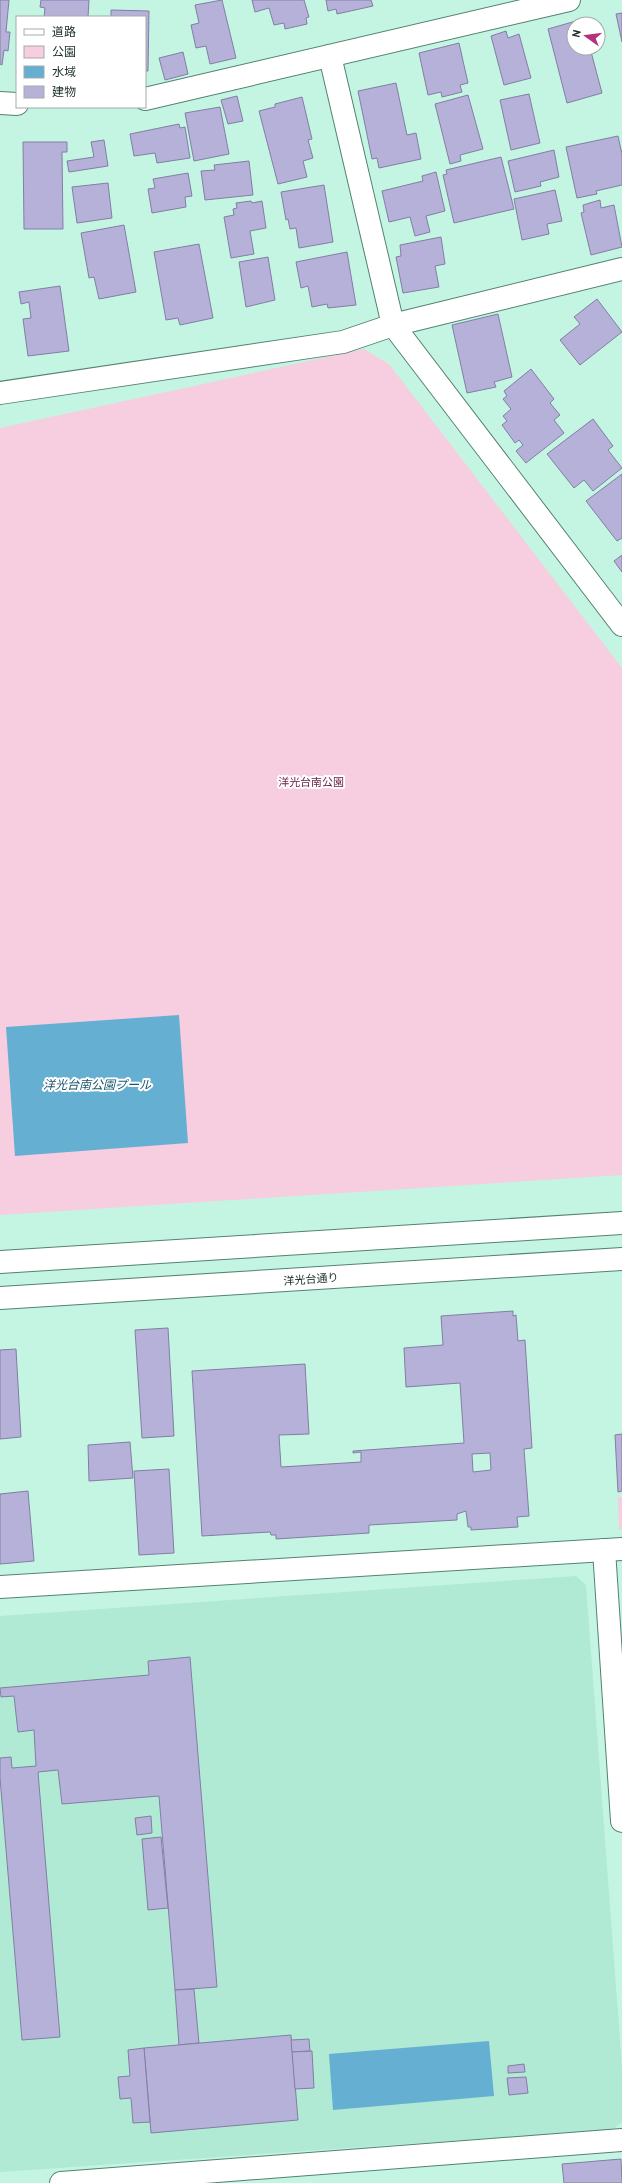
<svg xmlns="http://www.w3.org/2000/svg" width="622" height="2183" viewBox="0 0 622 2183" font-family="'PT Sans','Noto Sans JP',sans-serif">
	<rect width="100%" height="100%" fill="#c4f5e2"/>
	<polygon fill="#b0ead4" points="576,1576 586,1585 622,2067 622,2122 612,2130 0,2172 0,1616"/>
	<g fill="#f7cde0">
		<polygon points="364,349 389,364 622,668 622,1175 0,1215 0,428"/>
		<polygon points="618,1497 622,1497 622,1529 619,1529"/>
	</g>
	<g fill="#65afd2">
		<polygon points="179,1015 188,1143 15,1156 6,1027"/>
		<polygon points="489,2041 494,2096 333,2110 329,2054"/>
	</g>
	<g fill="#b6b1d9" stroke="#827ea4" fill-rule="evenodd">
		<polygon points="0,0 9,0 6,32 10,32 8,51 4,50 2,65 0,64"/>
		<polygon points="41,0 89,0 88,17 44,17 45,8 40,7"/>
		<polygon points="222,0 236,58 210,64 206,46 196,48 191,25 199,23 195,5"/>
		<polygon points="252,0 304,0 309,17 306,18 307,24 285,29 284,23 274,25 269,8 255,12"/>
		<polygon points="326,0 371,0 373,6 337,14 336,9 328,11"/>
		<polygon points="111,10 149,11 148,71 145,71 145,17 111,17"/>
		<polygon points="622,13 622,42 616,14"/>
		<polygon points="583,19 584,24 574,24 574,48 590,48 602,93 567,103 548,29"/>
		<polygon points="506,31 508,38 519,34 531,78 504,85 491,36"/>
		<polygon points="459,43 468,83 460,85 462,92 442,97 441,92 428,95 419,53"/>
		<polygon points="183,52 188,74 165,80 159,58"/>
		<polygon points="396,83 407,135 416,133 421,159 379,168 377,158 372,159 358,91"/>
		<polygon points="529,94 540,143 511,150 500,100"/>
		<polygon points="468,95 483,149 460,155 461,161 450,164 435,104"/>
		<polygon points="237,96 243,121 228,124 221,100"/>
		<polygon points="302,97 312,139 308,140 313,158 303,161 307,177 278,184 259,111 275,107 275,104"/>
		<polygon points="220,107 229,154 194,161 185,113"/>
		<polygon points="179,124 180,128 185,127 190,158 157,163 155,153 134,156 130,134"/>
		<polygon points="618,136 622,154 622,185 596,191 597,194 577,198 566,147"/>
		<polygon points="104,140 108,166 69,172 67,161 94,157 91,142"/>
		<polygon points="23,142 67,142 67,152 62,152 63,229 24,229"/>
		<polygon points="554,150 559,177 540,182 541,186 515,192 508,161"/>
		<polygon points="501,157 514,209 454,223 443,175 447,174 446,170"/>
		<polygon points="249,161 253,195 205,200 201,171 215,170 214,165"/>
		<polygon points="436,172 445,211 426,216 430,232 415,236 410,217 389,222 382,191 423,181 422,176"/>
		<polygon points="188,173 192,196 185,197 186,207 152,213 148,189 155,188 153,179"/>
		<polygon points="108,183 112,218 77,223 72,187"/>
		<polygon points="324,185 333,242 299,248 296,228 290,229 288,219 286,220 281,192"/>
		<polygon points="555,190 562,221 547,224 549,234 522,240 514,199"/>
		<polygon points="600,200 601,208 614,205 622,247 591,255 581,213 584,212 583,205"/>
		<polygon points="251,201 252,203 262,201 266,228 250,231 254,254 231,258 224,217 234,215 233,209 237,208 236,203"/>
		<polygon points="124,225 136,292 99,299 94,277 89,278 81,233"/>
		<polygon points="441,237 445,264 435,266 439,287 403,293 396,257 401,256 400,245"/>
		<polygon points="199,244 213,318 180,325 178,318 166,320 154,252"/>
		<polygon points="347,252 356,305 328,308 327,304 312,307 308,286 301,288 296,262"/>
		<polygon points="268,257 275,300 246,307 239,262"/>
		<polygon points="60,286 69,351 28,356 23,319 31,318 29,302 21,304 19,292"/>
		<polygon points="597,299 622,332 580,365 560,340 580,324 574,317"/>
		<polygon points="498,314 512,377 494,382 496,387 467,393 452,325"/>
		<polygon points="531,369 554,399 550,403 560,415 554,420 564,433 526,463 516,451 523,445 519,440 515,443 502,425 507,421 503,416 511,409 503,399 507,396 504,391"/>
		<polygon points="593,419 613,446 608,450 622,468 593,491 584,480 574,488 547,454"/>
		<polygon points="622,474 622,538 617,541 586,501"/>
		<polygon points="622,555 622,572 614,561"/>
		<path d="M513,1311V1316L516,1315L518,1341L525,1340L532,1448L524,1449L529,1516L517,1517L518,1527L471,1530V1527H468L466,1511L457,1514V1520L369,1525V1533L276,1539V1535H271L270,1532L202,1536L192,1371L305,1364L309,1434L279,1435L281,1467L361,1462V1452L353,1453V1451L464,1443L460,1383L406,1387L404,1348L443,1345L441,1316ZM490,1453L491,1470L473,1472L472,1454Z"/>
		<polygon points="168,1328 174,1436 142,1438 135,1330"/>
		<polygon points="16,1349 21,1437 0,1439 0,1350"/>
		<polygon points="622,1434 622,1491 618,1492 615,1435"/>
		<polygon points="130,1442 133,1478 89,1481 88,1445"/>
		<polygon points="169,1469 174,1553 139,1555 134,1471"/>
		<polygon points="28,1491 34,1561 0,1564 0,1494"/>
		<polygon points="190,1657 217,1987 175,1990 159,1796 62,1804 58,1770 38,1772 60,2037 22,2040 0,1778 0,1758 11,1757 12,1768 36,1766 34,1730 18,1732 14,1696 1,1697 0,1688 149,1675 148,1661"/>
		<polygon points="151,1816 152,1833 137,1835 135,1818"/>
		<polygon points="161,1837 168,1908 148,1910 142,1839"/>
		<polygon points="194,1989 199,2043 179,2045 175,1990"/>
		<polygon points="291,2035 298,2120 151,2133 144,2048"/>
		<polygon points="309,2039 310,2051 292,2052 291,2040"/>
		<polygon points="144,2048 150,2122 133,2123 131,2098 120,2099 118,2077 130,2076 128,2050"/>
		<polygon points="312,2051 314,2088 295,2089 292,2052"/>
		<polygon points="524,2064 525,2072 508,2073 508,2066"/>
		<polygon points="526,2077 528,2093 509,2095 507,2078"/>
		<polygon points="621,2159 622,2183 564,2183 562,2164"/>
	</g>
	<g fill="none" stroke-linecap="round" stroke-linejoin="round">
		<g stroke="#548272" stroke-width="24">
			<g id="minor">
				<polyline points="330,56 393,325 622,625"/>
				<polyline points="145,99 569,0"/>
				<polyline points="0,103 17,104"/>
				<polyline points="0,393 343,342 393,325 622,269"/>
				<polyline points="0,1262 622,1223"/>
				<polyline points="0,1298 622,1259"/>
				<polyline points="604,1550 622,1821"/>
				<polyline points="0,1587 622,1549"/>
				<polyline points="61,2183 622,2140"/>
			</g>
		</g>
		<use href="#minor" stroke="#fff" stroke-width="22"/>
	</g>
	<g text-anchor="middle" stroke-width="4" stroke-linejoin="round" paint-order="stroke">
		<g font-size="11" fill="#6a1d48" stroke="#fff">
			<text x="311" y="786">洋光台南公園</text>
		</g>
		<g font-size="11" fill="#1a2d27" stroke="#fff">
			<text transform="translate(311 1279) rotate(-4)" y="4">洋光台通り</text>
		</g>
		<g font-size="12" font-style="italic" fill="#19546d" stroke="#fff">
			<text x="97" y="1089">洋光台南公園プール</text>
		</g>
	</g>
	<rect x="16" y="16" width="130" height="92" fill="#ffffff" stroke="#a3aba9"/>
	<rect x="24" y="29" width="20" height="6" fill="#ffffff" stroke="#a3aba9"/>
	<text x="52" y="36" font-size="12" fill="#1a2d27">道路</text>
	<rect x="24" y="46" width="20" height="12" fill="#f7cde0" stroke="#a3aba9"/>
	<text x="52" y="56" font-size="12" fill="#1a2d27">公園</text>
	<rect x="24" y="66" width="20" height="12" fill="#65afd2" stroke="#a3aba9"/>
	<text x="52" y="76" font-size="12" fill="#1a2d27">水域</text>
	<rect x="24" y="86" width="20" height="12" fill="#b6b1d9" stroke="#a3aba9"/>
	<text x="52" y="96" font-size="12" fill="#1a2d27">建物</text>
	<g transform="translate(586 36) rotate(284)"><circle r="19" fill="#ffffff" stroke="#a3aba9"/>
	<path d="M0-3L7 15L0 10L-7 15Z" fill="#b3327c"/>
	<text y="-6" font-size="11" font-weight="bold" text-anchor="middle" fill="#1a2d27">N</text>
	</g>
</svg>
